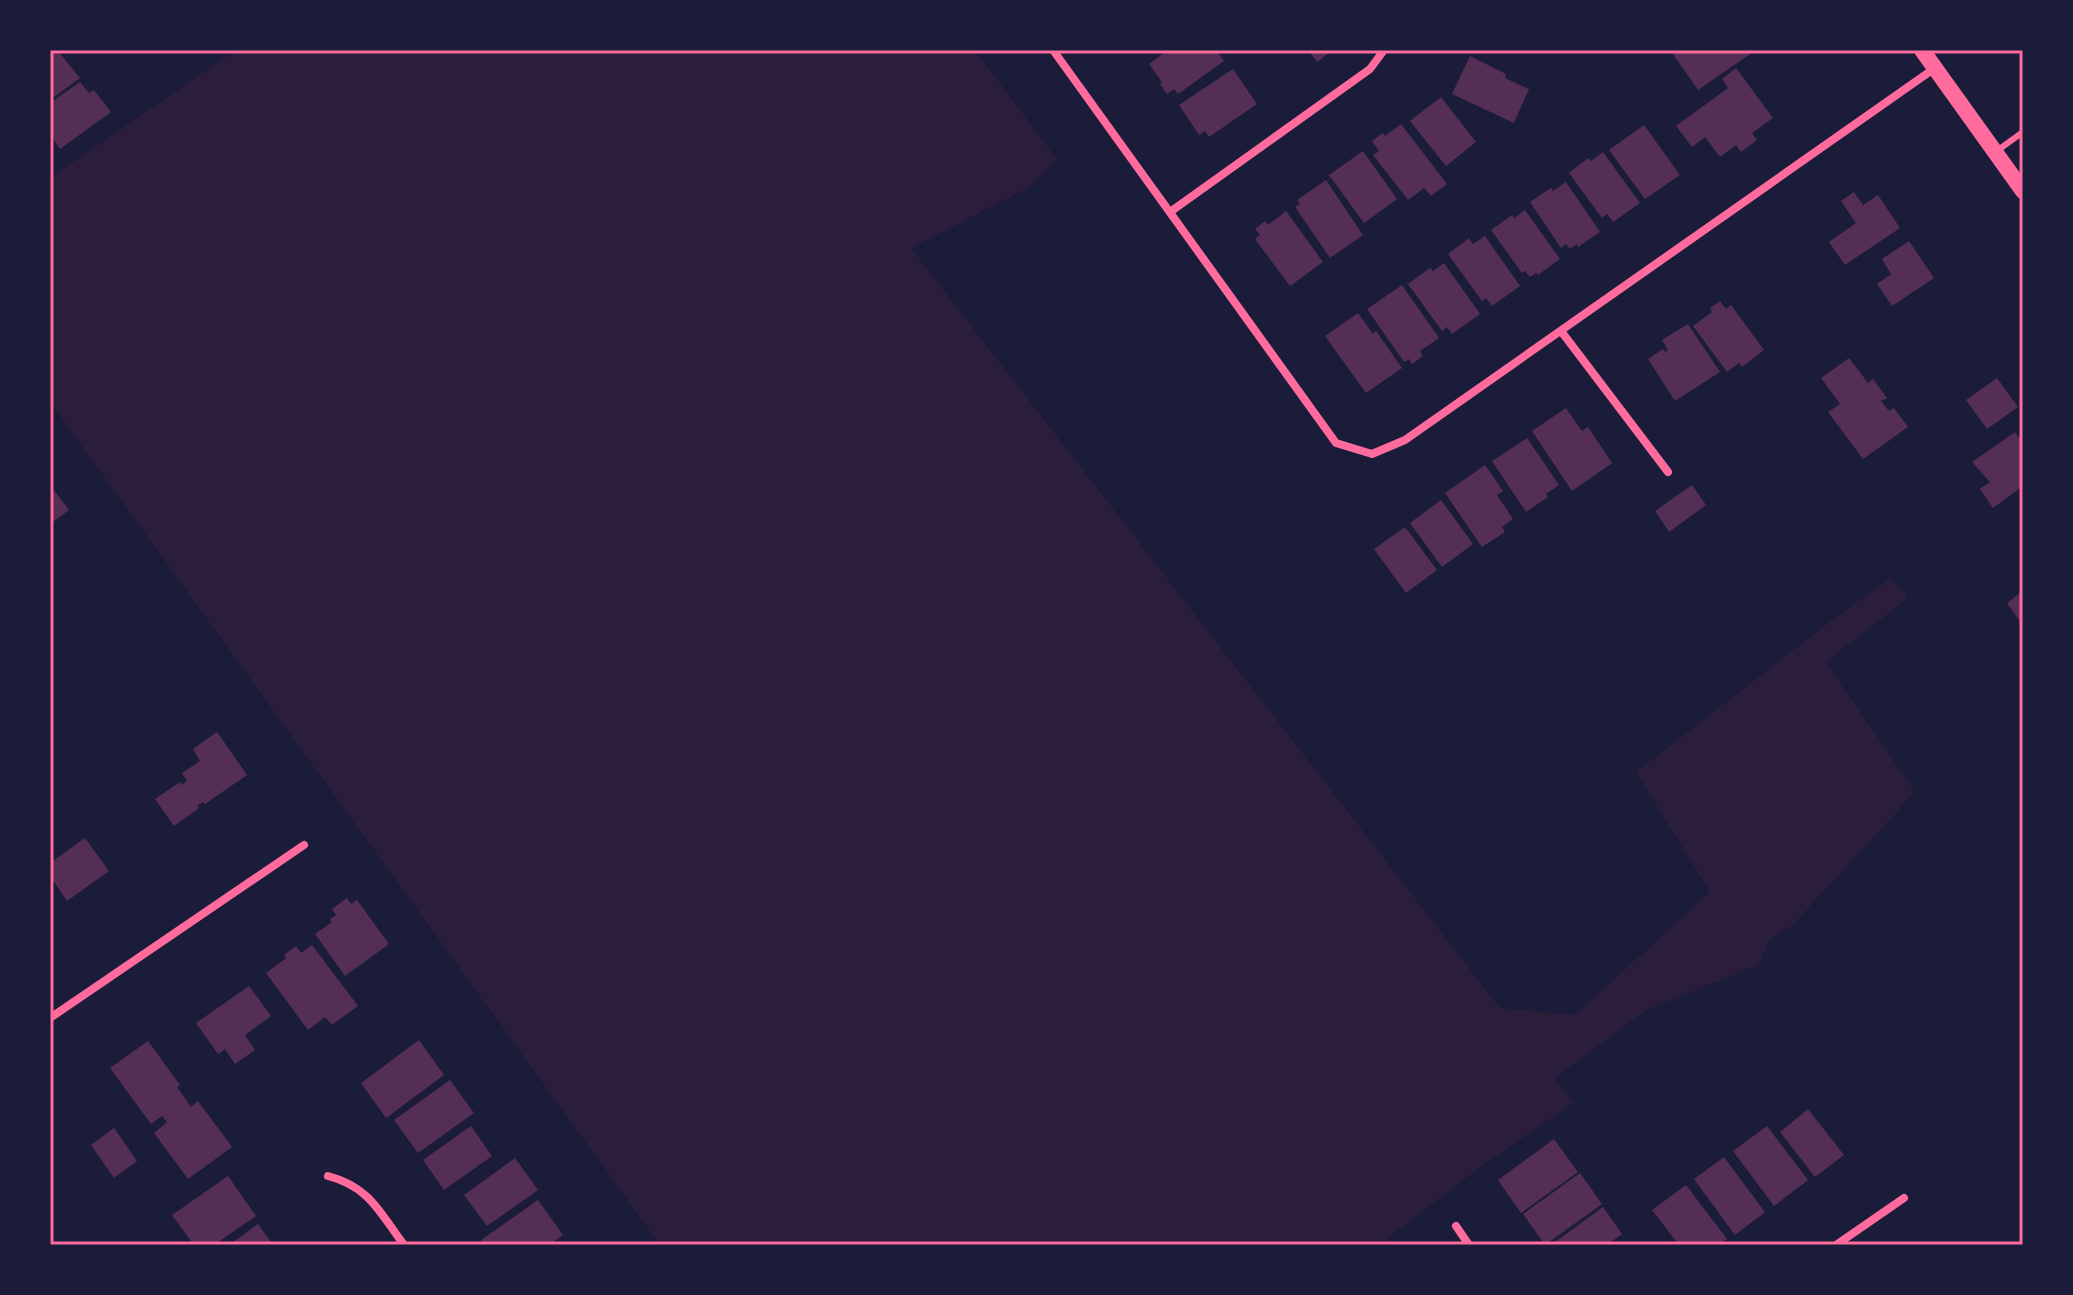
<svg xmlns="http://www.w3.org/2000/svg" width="2073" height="1295" viewBox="0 0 2073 1295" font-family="Lato,sans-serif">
	<rect width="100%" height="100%" fill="#1b1b3a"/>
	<polygon fill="#2a1e3b" points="236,50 975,50 1057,159 1030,187 911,248 1500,1008 1575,1015 1710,892 1636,772 1836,617 1891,578 1908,598 1826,662 1915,792 1790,928 1771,937 1758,965 1646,1010 1555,1078 1573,1103 1483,1165 1379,1245 660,1245 50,402 50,178"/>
	<g fill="#542f53">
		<polygon points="57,50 80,78 50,100 50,55"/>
		<polygon points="1168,50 1216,50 1224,61 1178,94 1174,89 1167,94 1160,84 1162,82 1149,64"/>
		<polygon points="1308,50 1333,50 1317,62"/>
		<polygon points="1679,50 1756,50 1698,90 1673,54"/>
		<polygon points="1470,56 1506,74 1505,78 1529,89 1514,123 1452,94"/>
		<polygon points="1736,68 1773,118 1752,133 1757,140 1741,152 1736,145 1720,157 1705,137 1692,147 1676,126 1728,88 1722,79"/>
		<polygon points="1233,69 1257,104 1209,137 1205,131 1199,135 1179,105"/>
		<polygon points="80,82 89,93 94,90 111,112 60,149 50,134 50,103"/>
		<polygon points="1441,97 1476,142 1446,166 1410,121"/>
		<polygon points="1401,124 1447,184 1431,196 1424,188 1408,200 1373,155 1379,151 1372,141 1383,133 1385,136"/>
		<polygon points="1644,125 1680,175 1645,199 1609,150"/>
		<polygon points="1363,151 1397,199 1364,223 1329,175"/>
		<polygon points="1603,152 1640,203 1613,222 1607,214 1602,218 1569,173 1588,158 1591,161"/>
		<polygon points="1326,180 1363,235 1330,258 1295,207 1300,204 1297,200"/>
		<polygon points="1566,182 1600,232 1578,247 1577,244 1570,249 1566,244 1561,248 1530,202 1551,188 1553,191"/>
		<polygon points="1854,192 1863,205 1878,195 1900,228 1845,265 1829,242 1856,223 1841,201"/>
		<polygon points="1525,210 1560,259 1538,275 1536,273 1530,277 1525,271 1522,273 1491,230 1512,215 1514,218"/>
		<polygon points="1286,211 1323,262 1290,286 1255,239 1260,235 1255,229 1265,221 1268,225"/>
		<polygon points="1485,236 1520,286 1492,306 1486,298 1482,301 1448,254 1469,238 1473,244"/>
		<polygon points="1909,241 1934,278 1892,306 1877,284 1891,274 1882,259"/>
		<polygon points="1444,263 1480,314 1452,334 1447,327 1442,331 1408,284 1430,268 1433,271"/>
		<polygon points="1402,285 1439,338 1420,351 1423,356 1412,364 1409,359 1404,362 1367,309"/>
		<polygon points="1720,301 1726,309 1731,305 1764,350 1742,367 1739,363 1727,372 1693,326 1712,312 1710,308"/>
		<polygon points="1358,313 1373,334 1376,331 1402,368 1366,393 1325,336"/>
		<polygon points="1688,324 1720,372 1675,401 1648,359 1663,349 1665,352 1668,350 1662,340"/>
		<polygon points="1849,358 1868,383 1873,379 1887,398 1881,401 1889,411 1894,408 1908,427 1863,459 1828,412 1840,404 1821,378"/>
		<polygon points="1997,378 2018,407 1987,429 1966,400"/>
		<polygon points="1566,408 1582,431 1588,427 1612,463 1572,491 1532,431"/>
		<polygon points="2015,432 2018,437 2022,435 2023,436 2023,486 1993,508 1980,489 1990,482 1972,462"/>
		<polygon points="1527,438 1559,485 1546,494 1548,497 1526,512 1492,461"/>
		<polygon points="1485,465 1503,491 1497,495 1513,519 1502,527 1505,532 1482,547 1445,493"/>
		<polygon points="50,485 69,510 50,524"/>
		<polygon points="1692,485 1706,505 1669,532 1655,511"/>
		<polygon points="1441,500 1473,544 1442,567 1410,523"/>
		<polygon points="1405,527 1437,570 1406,593 1374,549"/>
		<polygon points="2023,591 2023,626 2007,603"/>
		<polygon points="217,732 247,775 205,804 203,802 197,806 199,808 174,826 155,799 180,782 182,785 187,781 182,773 200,761 193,749"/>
		<polygon points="85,838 109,871 67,901 50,876 50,863"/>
		<polygon points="347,898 351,904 357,900 389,944 345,976 315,934 332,922 330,919 336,915 332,909"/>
		<polygon points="312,945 358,1006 332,1025 325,1017 308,1030 266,973 286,958 284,955 296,946 301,953"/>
		<polygon points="249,986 271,1016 245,1035 255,1050 235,1064 225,1049 218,1054 196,1023"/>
		<polygon points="419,1040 444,1075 386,1118 361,1083"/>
		<polygon points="148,1041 180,1085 177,1087 191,1107 198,1101 232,1147 188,1179 154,1133 167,1122 162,1116 151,1124 110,1068"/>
		<polygon points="450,1080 474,1113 418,1153 394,1120"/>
		<polygon points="1808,1109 1844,1155 1815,1177 1780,1132"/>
		<polygon points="471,1126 492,1156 444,1190 423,1160"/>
		<polygon points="1767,1126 1808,1180 1774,1206 1733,1151"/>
		<polygon points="114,1128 137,1161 114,1178 91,1145"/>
		<polygon points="1554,1139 1578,1172 1521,1213 1498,1180"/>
		<polygon points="1724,1157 1765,1212 1735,1235 1694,1179"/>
		<polygon points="515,1158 538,1190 487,1226 464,1195"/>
		<polygon points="1580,1173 1602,1204 1545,1245 1523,1214"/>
		<polygon points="228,1176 256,1216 214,1245 194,1245 172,1215"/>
		<polygon points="1686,1185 1727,1239 1719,1245 1679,1245 1652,1210"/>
		<polygon points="538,1200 563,1235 549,1245 484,1245 481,1240"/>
		<polygon points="1603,1207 1622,1234 1607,1245 1551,1245"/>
		<polygon points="258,1224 273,1245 229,1245"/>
	</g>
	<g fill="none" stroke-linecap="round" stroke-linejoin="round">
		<polyline stroke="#ff6b9d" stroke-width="6" points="1998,150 2023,132"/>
		<g stroke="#ff6b9d" stroke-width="8">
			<polyline points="1053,50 1336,443 1372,454 1405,440 1935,68"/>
			<polyline points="1170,212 1370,69 1384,50"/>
			<polyline points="1561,331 1668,472"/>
			<polyline points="50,1018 304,845"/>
			<path d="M328,1176C370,1187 380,1213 404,1245"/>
			<polyline points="1456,1226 1469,1245"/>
			<polyline points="1836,1245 1904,1198"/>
		</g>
		<polyline stroke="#ff6b9d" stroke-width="16" points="1922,50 2023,191"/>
	</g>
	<rect width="2073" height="1295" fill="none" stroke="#1b1b3a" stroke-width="104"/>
	<rect x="52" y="52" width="1969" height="1191" fill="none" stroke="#ff6b9d" stroke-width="3"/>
</svg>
